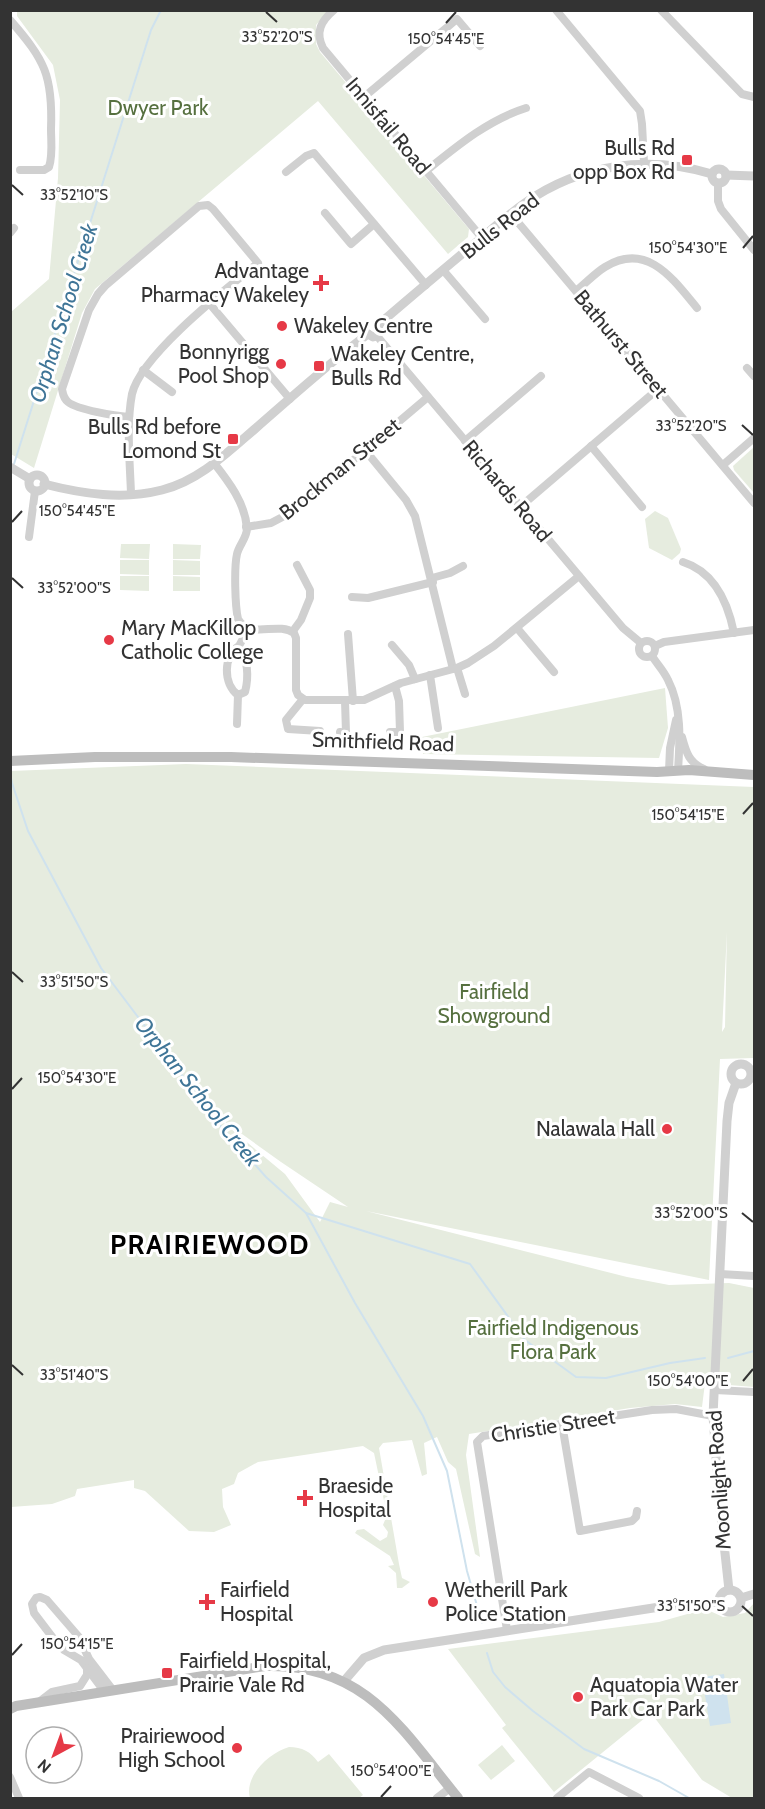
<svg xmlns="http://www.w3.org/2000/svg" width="765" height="1809" viewBox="0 0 765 1809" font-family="Cabin,sans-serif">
	<rect width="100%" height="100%" fill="#fff"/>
	<g fill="#e6ecdf" fill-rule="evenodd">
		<polygon points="17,11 329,11 316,25 316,44 320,52 469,229 468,237 448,254 318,101 95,289 82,313 34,468 11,454 11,312 49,279 58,178 60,100 53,65 17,16"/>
		<polygon points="754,447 754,493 734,470 733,466"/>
		<polygon points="655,511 668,518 681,549 680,553 672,560 649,548 645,519"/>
		<polygon points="121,544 150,544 149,559 120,558"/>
		<polygon points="173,544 201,545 200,559 173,559"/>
		<polygon points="120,560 149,560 149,575 120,574"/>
		<polygon points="173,560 200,561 200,575 173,575"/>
		<polygon points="120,576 149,576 149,591 120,590"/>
		<polygon points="173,576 200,577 200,591 173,591"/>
		<polygon points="665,688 668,728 659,758 423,754 422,737"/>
		<path d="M186,764L754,787V1058L720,1059L709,1280L366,1211L627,1277L669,1285L729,1283L754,1288V1387L705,1383L702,1407L675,1404L630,1408L469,1434L466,1455L480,1557L475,1554L456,1469L448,1462L437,1437L424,1443L427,1474L422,1476L412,1440L383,1443L379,1448L399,1564L402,1578L410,1582L402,1588H397L396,1573L388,1566L394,1565L390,1556L355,1533L357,1530L364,1529L380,1541L387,1537L388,1532L383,1525L387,1515L374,1453L363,1446L258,1462L238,1473L234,1484L222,1489L223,1507L231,1525L214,1532L189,1531L145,1491L134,1488V1480L77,1489L75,1496L52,1504L11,1507V771ZM727,930L725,1027L722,1032L727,931ZM207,1109L281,1162L348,1207L330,1202L320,1222L285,1174Z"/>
		<polygon points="754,1603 754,1798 732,1798 702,1780 651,1713 554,1792 502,1728 506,1725 448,1649 659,1622 691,1613 710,1611 723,1617 745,1613"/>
		<polygon points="502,1745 515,1761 491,1780 478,1765"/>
		<path d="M289,1747C302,1747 311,1752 318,1762L329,1754L363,1795L359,1798H250C244,1776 269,1753 289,1747Z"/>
	</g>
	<polygon fill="#cfe2ee" points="724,1674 731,1723 710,1726 702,1677"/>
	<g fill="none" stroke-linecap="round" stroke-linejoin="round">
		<g stroke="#cfe2ee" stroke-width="2">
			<polyline points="14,464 151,30 161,10"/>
			<polyline points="10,774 12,783 28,831 101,968 218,1123 266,1177 306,1213 470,1264 525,1340 576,1377 606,1378 670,1363 705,1358"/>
			<polyline points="306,1213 355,1303 423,1416 447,1471 467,1571 482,1623"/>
			<polyline points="728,1358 754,1351"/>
			<polyline points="487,1653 493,1672 505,1687 533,1711 584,1749 659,1781 689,1798"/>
		</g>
		<g stroke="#d0d0d0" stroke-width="8">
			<path d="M334,10C321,21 315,32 323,48L482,238"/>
			<polyline points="556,10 640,111 642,124 644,163"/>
			<polyline points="661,10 742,94 754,97"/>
			<path d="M10,20C45,60 53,76 51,129C51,141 53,155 49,167L44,170H20"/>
			<polyline points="364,97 457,19 480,46"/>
			<path d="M426,171C457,146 488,120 526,108"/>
			<polyline points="286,172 306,156 314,153 426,285"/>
			<polyline points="718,183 718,201 721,209 754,250"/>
			<polyline points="325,213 351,244 374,224"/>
			<polyline points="511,214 754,503"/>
			<polyline points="10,233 14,228"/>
			<polyline points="443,270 485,319"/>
			<path d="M576,291C586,283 595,273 605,267C647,241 673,279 697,308"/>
			<polyline points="209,303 290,399"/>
			<polyline points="377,336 623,628 641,643"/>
			<polyline points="747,368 754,376"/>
			<polyline points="143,370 172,392"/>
			<path d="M129,417C116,416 78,410 68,402C63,398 63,394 62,389L89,310L98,294L105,286L199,206L208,205L213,209L258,263C226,289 141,355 132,394C126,426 130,462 131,494"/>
			<polyline points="465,441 541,376"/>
			<polyline points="591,446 642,507"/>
			<polyline points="365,450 406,500 415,516 453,669"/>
			<path d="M214,463C229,482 245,503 247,528C247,538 239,545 237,554C234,567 235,606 238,619C251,640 277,621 294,633L296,638V690L298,695L305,700H364L401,683L457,668L468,663L494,646L579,576"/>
			<polyline points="723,465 754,438"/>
			<polyline points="520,507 658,389"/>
			<polyline points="246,527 271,523 292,512 428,397"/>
			<polyline points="29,537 35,491"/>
			<path d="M683,562C715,572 728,603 734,633"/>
			<polyline points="432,578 450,573 463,566"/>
			<polyline points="352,597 368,598 433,582"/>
			<polyline points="517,628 554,672"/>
			<polyline points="293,631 301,620 310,598 310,590 297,565"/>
			<polyline points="348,634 353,701"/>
			<circle cx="647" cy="649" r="8"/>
			<polyline points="392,645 409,665 415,679"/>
			<path d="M239,646C223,656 223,684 238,695L245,692C249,677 248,659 239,646L248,629"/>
			<polyline points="655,646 664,642 754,630"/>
			<path d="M652,656C657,664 664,671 668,680C682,707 680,741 678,770"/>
			<polyline points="457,668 465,694"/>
			<polyline points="430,675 438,728"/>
			<polyline points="303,699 286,720 288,729 320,731"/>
			<polyline points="237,724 238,695"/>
			<polyline points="340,732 346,733 345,701"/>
			<polyline points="390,732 400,732 399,701 395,686"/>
			<path d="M682,737C686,752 689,763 704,769"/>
			<polyline points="669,771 670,748 676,720"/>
			<polyline points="720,1274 754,1276"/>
			<polyline points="715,1390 754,1392"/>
			<polyline points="562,1424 580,1531 632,1521 636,1517 637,1511"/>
			<polyline points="507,1630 477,1442 483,1436 652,1410 676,1409 713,1416"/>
			<polyline points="104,1691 81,1660 64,1650 53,1638 34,1613 32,1604 36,1598 40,1597 47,1600 79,1637 89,1659 112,1689"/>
			<polyline points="39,1702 52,1692 80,1686 87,1675 87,1668"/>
			<polyline points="10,1777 19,1798"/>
			<polyline points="437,1798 450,1788"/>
			<polyline points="557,1798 589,1772 639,1798"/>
		</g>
		<g stroke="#d0d0d0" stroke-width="9">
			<circle cx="719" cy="176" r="7"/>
			<polyline points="726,175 754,176"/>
			<path d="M377,326C407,300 438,274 468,249C487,234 505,217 525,203C580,164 648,155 712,174"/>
			<polyline points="368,334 373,337 377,336 380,331 377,326"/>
			<polyline points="10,467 30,479"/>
			<circle cx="37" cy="483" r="8"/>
			<path d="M44,484C83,494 123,500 162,490C199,481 228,452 256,428C293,396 329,363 368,334"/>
			<circle cx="741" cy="1074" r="10"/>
			<circle cx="730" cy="1601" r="11"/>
			<polyline points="729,1590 719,1498 713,1416 727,1121 729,1103 736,1083"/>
			<polyline points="741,1598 754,1594"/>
			<polyline points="345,1680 364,1658 384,1650 666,1606 718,1602"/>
		</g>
		<g stroke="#bdbdbd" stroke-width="10">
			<polyline points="10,761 95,757 231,757 657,772 689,770 754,775"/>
			<path d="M10,1709L16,1706L265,1666C365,1663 402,1729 458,1798"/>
		</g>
	</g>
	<path fill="none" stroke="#333" stroke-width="2" d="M266,12L277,22M446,23L456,12M12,185L23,195M743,248L753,236M742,425L753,435M12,522L22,511M12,578L23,588M743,814L753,803M12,972L23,982M12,1089L22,1078M742,1213L753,1222M12,1365L23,1375M743,1381L753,1369M742,1606L753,1616M12,1655L22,1644M381,1797L391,1786"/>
	<g fill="#e63946" stroke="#fff" stroke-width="2">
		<rect x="681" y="154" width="12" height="12" rx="3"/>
		<path d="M318 274h6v6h6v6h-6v6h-6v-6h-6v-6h6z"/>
		<circle cx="282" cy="326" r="6"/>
		<circle cx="281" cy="364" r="6"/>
		<rect x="313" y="360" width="12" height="12" rx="3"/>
		<rect x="227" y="433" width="12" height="12" rx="3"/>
		<circle cx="109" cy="640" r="6"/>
		<circle cx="667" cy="1129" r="6"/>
		<path d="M302 1489h6v6h6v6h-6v6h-6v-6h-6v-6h6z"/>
		<path d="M204 1593h6v6h6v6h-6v6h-6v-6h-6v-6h6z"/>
		<circle cx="433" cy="1602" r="6"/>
		<rect x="161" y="1667" width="12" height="12" rx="3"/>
		<circle cx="578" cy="1697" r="6"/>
		<circle cx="237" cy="1748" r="6"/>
	</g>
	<g text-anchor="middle" stroke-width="6" stroke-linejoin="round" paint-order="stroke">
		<g font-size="21" fill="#56703f" stroke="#fff">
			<text x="158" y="115">Dwyer Park</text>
			<text x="494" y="999">Fairfield<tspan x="494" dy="24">Showground</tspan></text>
			<text x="553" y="1335">Fairfield Indigenous<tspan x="553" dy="24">Flora Park</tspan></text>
		</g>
		<g font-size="21" fill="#333" stroke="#fff">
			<text transform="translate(388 126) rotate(50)" y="7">Innisfail Road</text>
			<text transform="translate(500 226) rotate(-38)" y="7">Bulls Road</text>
			<text transform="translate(621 344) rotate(50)" y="7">Bathurst Street</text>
			<text transform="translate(340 469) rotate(-39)" y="7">Brockman Street</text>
			<text transform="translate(507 491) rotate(50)" y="7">Richards Road</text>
			<text transform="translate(383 742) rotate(2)" y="7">Smithfield Road</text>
			<text transform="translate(553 1426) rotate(-9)" y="7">Christie Street</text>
			<text transform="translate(719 1480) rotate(-94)" y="7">Moonlight Road</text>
		</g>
		<g font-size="21" fill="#333" stroke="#fff" text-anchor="start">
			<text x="675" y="155" text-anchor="end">Bulls Rd<tspan x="675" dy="24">opp Box Rd</tspan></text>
			<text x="309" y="278" text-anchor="end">Advantage<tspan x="309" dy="24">Pharmacy Wakeley</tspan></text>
			<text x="294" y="333">Wakeley Centre</text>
			<text x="269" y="359" text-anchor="end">Bonnyrigg<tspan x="269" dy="24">Pool Shop</tspan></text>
			<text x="331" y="361">Wakeley Centre,<tspan x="331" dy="24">Bulls Rd</tspan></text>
			<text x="221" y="434" text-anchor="end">Bulls Rd before<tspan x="221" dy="24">Lomond St</tspan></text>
			<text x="121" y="635">Mary MacKillop<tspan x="121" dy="24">Catholic College</tspan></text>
			<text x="655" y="1136" text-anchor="end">Nalawala Hall</text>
			<text x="318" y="1493">Braeside<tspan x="318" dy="24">Hospital</tspan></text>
			<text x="220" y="1597">Fairfield<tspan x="220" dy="24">Hospital</tspan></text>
			<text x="445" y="1597">Wetherill Park<tspan x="445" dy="24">Police Station</tspan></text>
			<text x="179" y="1668">Fairfield Hospital,<tspan x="179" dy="24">Prairie Vale Rd</tspan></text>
			<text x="590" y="1692">Aquatopia Water<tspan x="590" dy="24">Park Car Park</tspan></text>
			<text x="225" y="1743" text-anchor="end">Prairiewood<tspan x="225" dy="24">High School</tspan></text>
		</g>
		<g font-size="22" font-style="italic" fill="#3f7597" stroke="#fff">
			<text transform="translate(63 313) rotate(-73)" y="8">Orphan School Creek</text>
			<text transform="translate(198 1091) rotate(51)" y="8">Orphan School Creek</text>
		</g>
		<g font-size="27" font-weight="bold" letter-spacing="1.5" fill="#000" stroke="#fff">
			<text x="210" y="1254">PRAIRIEWOOD</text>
		</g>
	</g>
	<g font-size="15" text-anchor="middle" fill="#333" stroke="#fff" stroke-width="6" stroke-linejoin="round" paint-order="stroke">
		<text x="277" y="42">33°52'20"S</text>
		<text x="446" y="44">150°54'45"E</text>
		<text x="74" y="200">33°52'10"S</text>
		<text x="688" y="253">150°54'30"E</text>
		<text x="691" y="431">33°52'20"S</text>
		<text x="77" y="516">150°54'45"E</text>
		<text x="74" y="593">33°52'00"S</text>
		<text x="688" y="820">150°54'15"E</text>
		<text x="74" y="987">33°51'50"S</text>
		<text x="77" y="1083">150°54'30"E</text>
		<text x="691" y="1218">33°52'00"S</text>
		<text x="74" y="1380">33°51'40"S</text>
		<text x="688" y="1386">150°54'00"E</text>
		<text x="691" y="1611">33°51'50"S</text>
		<text x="77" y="1649">150°54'15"E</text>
		<text x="391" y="1776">150°54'00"E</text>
	</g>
	<rect width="765" height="1809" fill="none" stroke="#333333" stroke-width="24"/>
	<g transform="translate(54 1755) rotate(221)"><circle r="28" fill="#ffffff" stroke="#adadad" stroke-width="1.5"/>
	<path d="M0-4.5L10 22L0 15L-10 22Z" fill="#e63946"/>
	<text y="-9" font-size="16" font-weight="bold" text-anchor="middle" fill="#333333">N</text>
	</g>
</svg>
